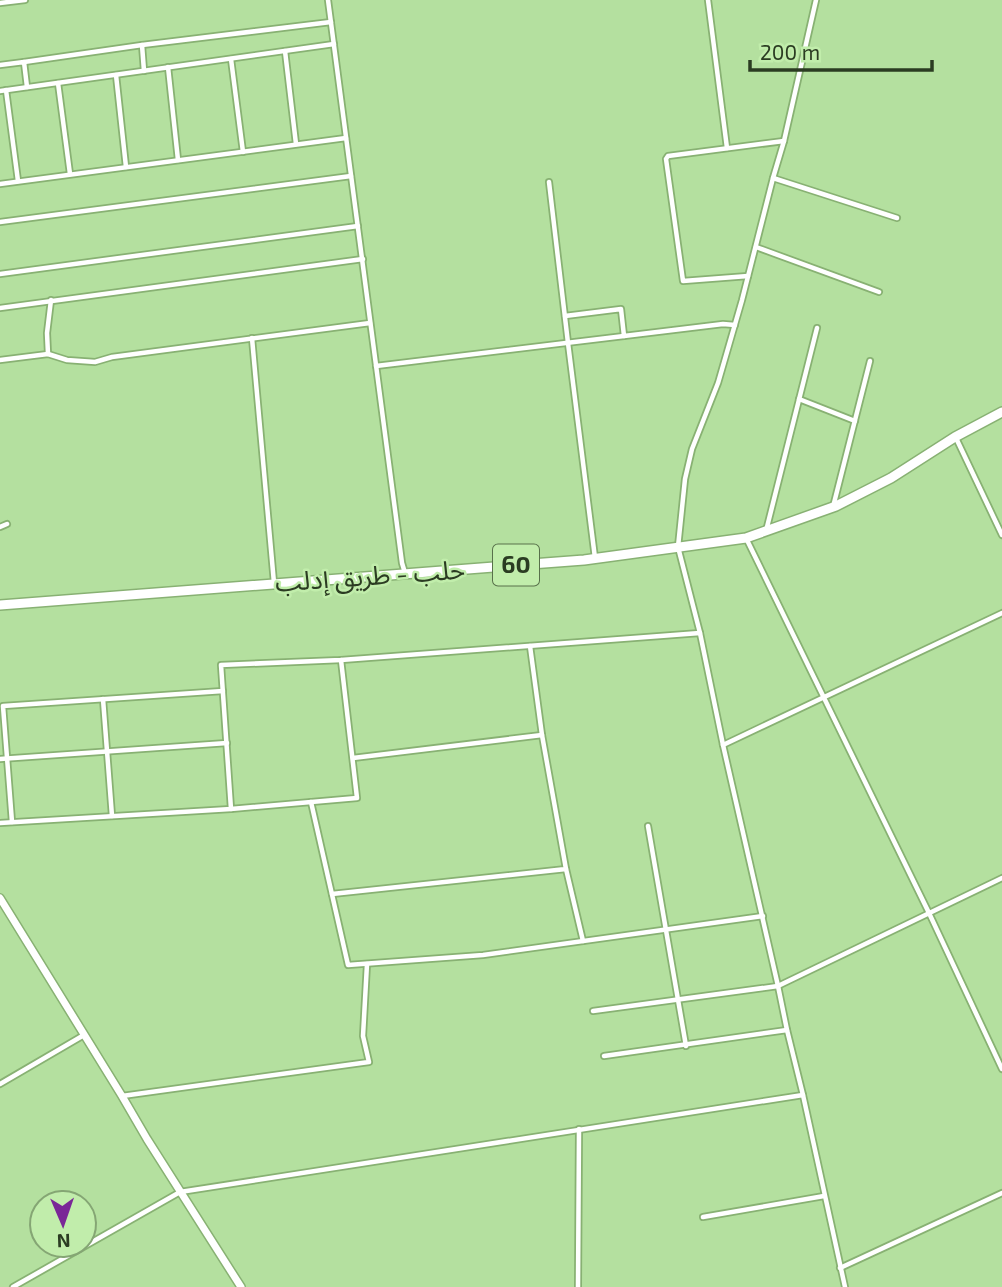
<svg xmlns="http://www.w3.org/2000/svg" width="1002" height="1287" viewBox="0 0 1002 1287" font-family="'Exo 2','Noto Sans Arabic',sans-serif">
	<rect width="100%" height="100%" fill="#b4e09f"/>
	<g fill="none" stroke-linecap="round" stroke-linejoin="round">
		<g stroke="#88b173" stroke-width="8">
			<g id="street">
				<polyline points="328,0 402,563 405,573"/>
				<polyline points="708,0 727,148"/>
				<polyline points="816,0 784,141 773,178 742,300 718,383 692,449 685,479 678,547 700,633 723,745 778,986 787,1030 803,1095 845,1287"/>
				<polyline points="0,3 25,0"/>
				<polyline points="142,45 144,71"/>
				<polyline points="285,51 296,144"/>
				<polyline points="231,59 243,152"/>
				<polyline points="24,62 142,45 331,22"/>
				<polyline points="0,65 24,62 27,87"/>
				<polyline points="168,67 178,160"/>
				<polyline points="116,75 126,167"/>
				<polyline points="58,83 70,174"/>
				<polyline points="6,90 18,181"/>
				<polyline points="0,91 334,44"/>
				<polyline points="773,178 897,218"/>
				<polyline points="549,182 568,343 595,558"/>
				<polyline points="0,184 346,138"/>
				<polyline points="0,222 351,176"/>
				<polyline points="756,247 879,292"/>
				<polyline points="0,274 358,226"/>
				<polyline points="748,276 683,281 666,159 668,156 784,141"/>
				<polyline points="0,308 363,259"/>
				<polyline points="565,316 621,309 624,336 723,324 735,325"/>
				<polyline points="252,338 274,583"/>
				<polyline points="48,354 47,333 51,300"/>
				<polyline points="0,360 48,354 67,360 95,362 112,357 370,323"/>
				<polyline points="376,366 624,336"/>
				<polyline points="799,399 855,421"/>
				<polyline points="956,438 1002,535"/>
				<polyline points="833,507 870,361"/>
				<polyline points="0,527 7,524"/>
				<polyline points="766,531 817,328"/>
				<polyline points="746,538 929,913 1002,1069"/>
				<polyline points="103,699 112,816"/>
				<polyline points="723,745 1002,613"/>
				<polyline points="353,758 542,735"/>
				<polyline points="0,759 227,743"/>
				<polyline points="311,802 348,965 483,955 763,916"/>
				<polyline points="231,809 221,665 341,660 700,633"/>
				<polyline points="12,822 3,706 223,691"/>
				<polyline points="0,823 231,809 357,798 341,660"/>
				<polyline points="648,826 686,1046"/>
				<polyline points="566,869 583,941"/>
				<polyline points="332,894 566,869 542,735 530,646"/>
				<polyline points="593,1011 778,986 1002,878"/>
				<polyline points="604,1056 787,1030"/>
				<polyline points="0,1084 84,1035"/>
				<polyline points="122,1096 369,1062 363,1036 367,964"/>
				<polyline points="703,1217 824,1196"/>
				<polyline points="840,1268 1002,1193"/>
				<polyline points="13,1287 180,1192 803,1095"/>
				<polyline points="578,1287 579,1129"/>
			</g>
		</g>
		<g stroke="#88b173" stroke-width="10">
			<polyline id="secondary" points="0,898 122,1096 147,1139 241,1287"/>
		</g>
		<g stroke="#88b173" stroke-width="12">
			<polyline id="highway" points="0,605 584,560 746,538 836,506 891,478 955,437 1002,412"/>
		</g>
		<use href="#street" stroke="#fff" stroke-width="4.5"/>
		<use href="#secondary" stroke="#fff" stroke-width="7"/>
		<use href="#highway" stroke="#fff" stroke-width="9"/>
	</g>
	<g text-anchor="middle" stroke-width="5" stroke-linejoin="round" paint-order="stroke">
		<rect fill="#c1edab" stroke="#58714b" stroke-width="2" x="493" y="544.5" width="46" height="41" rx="5"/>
		<g font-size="24" font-weight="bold" fill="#2b3c22">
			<text x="516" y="573">60</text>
		</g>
		<g font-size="26" fill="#2b3c22" stroke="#c1edab">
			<text transform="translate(370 576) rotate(-4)" y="9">حلب - طريق إدلب</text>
		</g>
	</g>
	<g transform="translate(63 1224) rotate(178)"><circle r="33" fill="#c1edab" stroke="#85a674" stroke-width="2"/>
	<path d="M0-5L12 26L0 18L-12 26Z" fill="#7a2797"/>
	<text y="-10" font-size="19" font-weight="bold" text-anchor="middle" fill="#2b3c22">N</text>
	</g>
	<path d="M750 60v10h182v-10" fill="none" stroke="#2b3c22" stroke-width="3.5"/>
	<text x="760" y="60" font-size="21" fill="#2b3c22" stroke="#c1edab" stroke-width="5" paint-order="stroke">200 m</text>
</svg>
